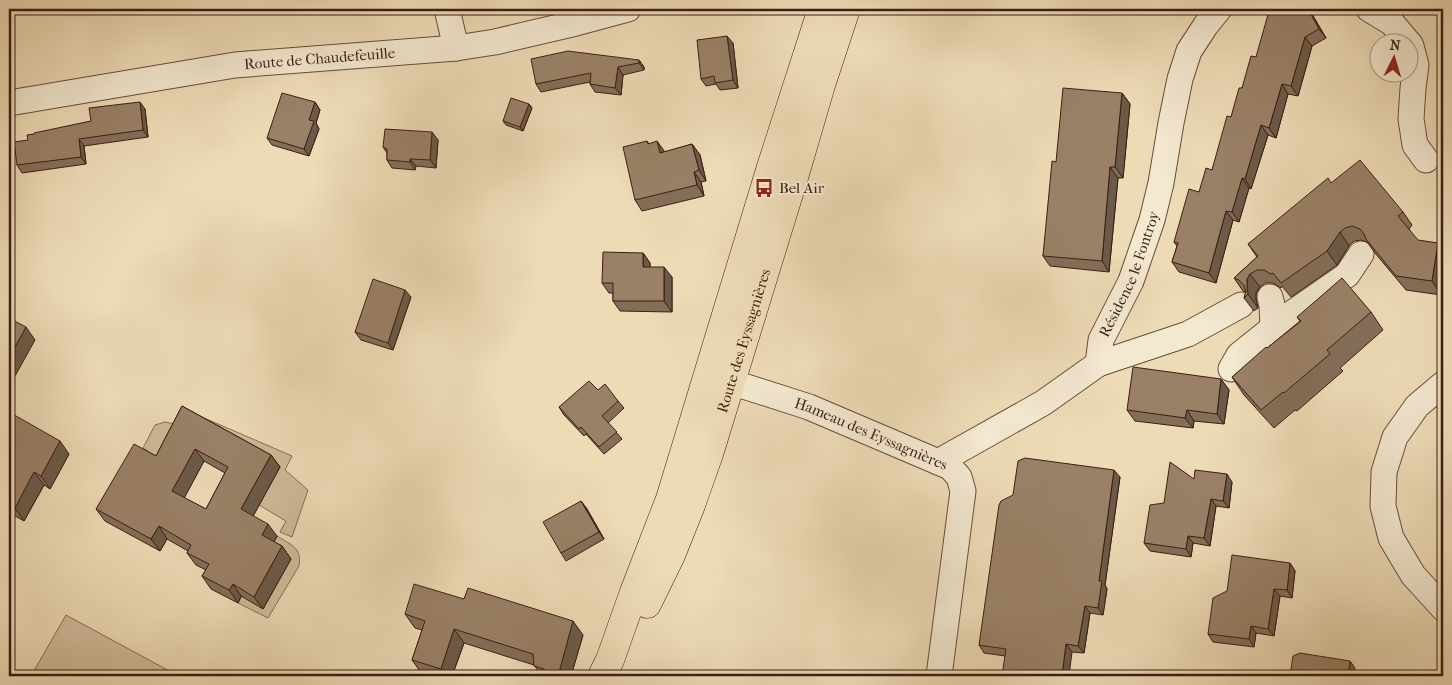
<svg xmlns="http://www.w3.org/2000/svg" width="1452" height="685" viewBox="0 0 1452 685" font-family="'IM FELL French Canon',serif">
	<rect width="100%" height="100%" fill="#eddbb6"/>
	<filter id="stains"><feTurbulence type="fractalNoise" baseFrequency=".004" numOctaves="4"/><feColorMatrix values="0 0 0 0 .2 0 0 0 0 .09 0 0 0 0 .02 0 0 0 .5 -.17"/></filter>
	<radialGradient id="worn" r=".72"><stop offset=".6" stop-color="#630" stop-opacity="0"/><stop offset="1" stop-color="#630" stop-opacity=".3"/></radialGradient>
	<g fill="#cfbb9a" stroke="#866c56">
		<polygon points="188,411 292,456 285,470 308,490 292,537 280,532 286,521 259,505 191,419 167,463 143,448 155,425 165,422 180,425"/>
		<path d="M277,536C291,545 302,547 299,566L268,618L238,603Z"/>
		<polygon points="66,615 173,673 171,676 31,676"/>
	</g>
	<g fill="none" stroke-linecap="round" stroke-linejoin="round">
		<g stroke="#694c3a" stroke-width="27">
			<g id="minor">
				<polyline points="447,9 456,48"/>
				<polyline points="1369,9 1392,23 1408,42"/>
				<polyline points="1410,44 1411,46 1416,65 1413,88 1411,119 1415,145 1426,160"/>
				<path id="s1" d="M9,103L235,65L456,48L495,42L576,23L628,9"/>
				<polyline points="1270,297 1272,305 1273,328"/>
				<polyline points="1098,364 1188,334 1241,305"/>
				<polyline points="1231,369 1239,355 1285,318 1347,275 1361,254"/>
				<polyline points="1443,384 1417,406 1395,437 1384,472 1383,506 1391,538 1413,575 1443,608"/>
				<path id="s2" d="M711,386L721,383L731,382L809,407L950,467L959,477L963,491L939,676"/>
				<path id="s3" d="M938,462L1043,403L1098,364L1101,340L1131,281L1152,220L1161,183L1171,123L1180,79L1189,51L1206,25L1219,9"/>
			</g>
		</g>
		<g stroke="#3d1d11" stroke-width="29">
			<g id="major">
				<path id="s4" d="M647,604L671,555L691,505L709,454L795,174L821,85L846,9"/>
				<polyline points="602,676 610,660 634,592 670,499 771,167 822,9"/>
			</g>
		</g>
		<use href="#minor" stroke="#f3e8d0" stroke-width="25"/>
		<use href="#major" stroke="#eddbb6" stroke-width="28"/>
	</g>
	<g fill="#846e59" stroke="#3d1d11" fill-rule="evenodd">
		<polygon points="1309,9 1326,38 1312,46 1298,96 1288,94 1276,138 1268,135 1251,189 1249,188 1239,222 1233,220 1216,283 1179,272 1172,262 1177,246 1174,242 1199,192 1212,170 1242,88 1256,57"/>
		<polygon points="733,43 738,88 720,90 716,84 706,86 701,79"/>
		<polygon points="639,60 644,67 644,70 623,75 621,95 595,92 590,84 590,82 541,92 536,84"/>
		<polygon points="1122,93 1130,104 1123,178 1118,178 1109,272 1050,266 1043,256 1056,162"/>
		<polygon points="315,102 320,110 316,123 319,129 309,156 272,145 267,138"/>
		<polygon points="529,104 532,108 523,131 506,125 503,121"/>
		<polygon points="145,109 148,137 84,146 86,164 22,173 17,165 28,140 34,134"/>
		<polygon points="438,140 436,168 416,166 415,170 392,168 387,160 387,153 383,147"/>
		<polygon points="647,141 649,144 665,152 692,144 700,155 706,181 701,182 704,196 642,211 635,200"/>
		<polygon points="1331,183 1403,212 1412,225 1409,229 1441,295 1406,290 1375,253 1367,242 1361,240 1354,241 1349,246 1337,265 1291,297 1282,286 1281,288 1273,283 1266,283 1260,287 1256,293 1256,300 1258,308 1254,311 1244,298 1246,292 1243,291 1234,278 1257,257 1248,244"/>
		<polygon points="643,253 650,263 650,267 672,277 672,312 620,311 613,301 613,293 609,293 602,283"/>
		<polygon points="411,297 393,350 361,340 355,332"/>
		<polygon points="1371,312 1383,330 1340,368 1343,371 1297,411 1295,410 1274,428 1244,395 1232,377 1300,321 1297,317"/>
		<polygon points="1221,379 1229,390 1224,424 1194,421 1193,428 1135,421 1127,410"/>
		<polygon points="618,401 624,408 608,423 622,439 604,454 586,434 584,436 564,415 559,407"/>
		<path d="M182,406L271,455L280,467L253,516L277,536L274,542L282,546L291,559L263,609L241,596L238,603L211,589L202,576L206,570L196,565L187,553L188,551L167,539L160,551L105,521L96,509L156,456ZM204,461L225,473L206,509L184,498Z"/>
		<polygon points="9,412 69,454 50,489 44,485 24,521 10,513 9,515"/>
		<polygon points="1120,477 1105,585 1107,589 1103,615 1090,613 1084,653 1072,652 1005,656 984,653 979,645"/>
		<polygon points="1194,479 1232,482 1229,508 1216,506 1210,546 1193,543 1191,557 1150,551 1144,543"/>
		<polygon points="581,501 587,509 604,539 566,561 561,553"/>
		<polygon points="1290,563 1295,571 1292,598 1280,596 1274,636 1256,633 1254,647 1213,642 1208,634"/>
		<polygon points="464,599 583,635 571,676 542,676 534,665 464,643 452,676 428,676 422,674 412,660 422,630 415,628 405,614"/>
	</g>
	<g fill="#6b5a48" stroke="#3d1d11">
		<polygon points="1308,9 1309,9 1326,38 1319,29"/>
		<polygon points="727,36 733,43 738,88 733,80"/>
		<polygon points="1305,37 1312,46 1298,96 1291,86"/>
		<polygon points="639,60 644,67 644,70 639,63"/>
		<polygon points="618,67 623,75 621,95 615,88"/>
		<polygon points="1282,84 1288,94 1276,138 1269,128"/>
		<polygon points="1122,93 1130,104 1123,178 1115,167"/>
		<polygon points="140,102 145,109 148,137 143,130"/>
		<polygon points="315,102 320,110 316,123 319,129 309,156 304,149 309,120"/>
		<polygon points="529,104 532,108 523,131 520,127"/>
		<polygon points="1261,125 1268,135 1251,189 1245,179"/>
		<polygon points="432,132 438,140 436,168 430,160"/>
		<polygon points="79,139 84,146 86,164 81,157"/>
		<polygon points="657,141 665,152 660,153"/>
		<polygon points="692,144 700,155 706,181 699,170"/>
		<polygon points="410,159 416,166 415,170 410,162"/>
		<polygon points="1110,167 1118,178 1109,272 1102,261"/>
		<polygon points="694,172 701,182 704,196 697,185"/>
		<polygon points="1242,178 1249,188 1239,222 1232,212"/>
		<polygon points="1226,211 1233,220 1216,283 1209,273"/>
		<polygon points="1340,232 1349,246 1337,265 1327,251"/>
		<polygon points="1438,243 1443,251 1443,282 1441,295 1432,281"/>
		<polygon points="643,253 650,263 650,277 643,267"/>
		<polygon points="664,267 672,277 672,312 664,301"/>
		<polygon points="1250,274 1260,287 1256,293 1256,300 1258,308 1248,294 1247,286 1247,279"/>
		<polygon points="405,290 411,297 393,350 388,343"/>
		<polygon points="26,327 35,340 9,387 9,358"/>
		<polygon points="1221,379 1229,390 1224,424 1217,414"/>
		<polygon points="1187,410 1194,421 1193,428 1185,418"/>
		<polygon points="60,441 69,454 50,489 41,476"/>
		<polygon points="195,449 204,461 181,504 172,491"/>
		<polygon points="271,455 280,467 250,522 241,509"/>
		<polygon points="1114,470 1120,477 1105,585 1107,589 1103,615 1098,608 1099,581"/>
		<polygon points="34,472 44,485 24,521 15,508"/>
		<polygon points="1227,474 1232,482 1229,508 1223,501"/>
		<polygon points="1211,499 1216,506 1210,546 1204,538"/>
		<polygon points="581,501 587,509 604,539 599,532"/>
		<polygon points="268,524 277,536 271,548 262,535"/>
		<polygon points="159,526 167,539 160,551 151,539"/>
		<polygon points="1188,536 1193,543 1191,557 1186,549"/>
		<polygon points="282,546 291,559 263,609 254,597"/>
		<polygon points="1290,563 1295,571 1292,598 1287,590"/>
		<polygon points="233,584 241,596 238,603 229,590"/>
		<polygon points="1274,589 1280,596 1274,636 1268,629"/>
		<polygon points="1085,606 1090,613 1084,653 1078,646"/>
		<polygon points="573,621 583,635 571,676 558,676"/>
		<polygon points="1251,626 1256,633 1254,647 1249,639"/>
		<polygon points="454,629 464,643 452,676 446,676 441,669"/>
		<polygon points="1066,644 1072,652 1069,676 1062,676"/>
		<polygon points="1350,661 1355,668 1354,676 1348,676"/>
	</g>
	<g fill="#998067" stroke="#3d1d11" fill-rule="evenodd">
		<polygon points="1273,9 1308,9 1319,29 1305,37 1291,86 1282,84 1269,128 1261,125 1245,179 1242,178 1232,212 1226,211 1209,273 1172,262 1178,243 1174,242 1189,189 1199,192 1206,168 1212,170 1227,116 1231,117 1239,88 1242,88 1251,56 1256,57 1269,11"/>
		<polygon points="727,36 733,80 715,83 714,76 701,79 697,40"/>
		<polygon points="568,51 639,60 639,63 618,67 615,88 590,84 591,73 536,84 531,59"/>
		<polygon points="1063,88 1122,93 1115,167 1110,167 1102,261 1043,256 1052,161 1056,162"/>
		<polygon points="282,93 315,102 309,120 314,121 304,149 267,138"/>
		<polygon points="511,98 529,104 520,127 503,121"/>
		<polygon points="140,102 143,130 79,139 81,157 17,165 14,142 28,140 27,135 34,134 34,133 91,121 89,108"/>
		<polygon points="385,129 432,132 430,160 410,159 410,162 387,160 387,149 383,147"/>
		<polygon points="647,141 648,144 657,141 660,153 692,144 699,170 694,172 697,185 635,200 623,147"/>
		<polygon points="1360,160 1403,212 1398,216 1418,240 1438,243 1432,281 1396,276 1366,239 1364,234 1360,229 1352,226 1345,228 1340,232 1327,251 1281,283 1273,273 1271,274 1264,270 1257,270 1250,274 1247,279 1247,286 1248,294 1244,298 1246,291 1244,285 1239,280 1234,278 1258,256 1248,244 1328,178 1331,183"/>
		<polygon points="603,252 643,253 643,267 664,267 664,301 613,301 613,283 602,283"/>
		<polygon points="1342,278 1371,312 1327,350 1330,354 1284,393 1283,392 1261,410 1232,377 1266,347 1267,348 1301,321 1297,317"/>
		<polygon points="373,279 405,290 388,343 355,332"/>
		<polygon points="9,318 26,327 9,358"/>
		<polygon points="1133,367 1221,379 1217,414 1187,410 1185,418 1127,410"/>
		<polygon points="589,381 598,390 605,384 618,401 602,416 617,432 599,447 581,427 579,429 559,407"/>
		<path d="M182,406L271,455L241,509L268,524L262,535L282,546L254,597L233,584L229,590L202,576L209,564L187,553L191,545L159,526L151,539L96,509L134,444L156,456ZM195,449L228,467L206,509L172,491Z"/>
		<polygon points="9,412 60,441 41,476 34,472 15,508 9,504"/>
		<polygon points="1443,421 1443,464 1439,422"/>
		<polygon points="1025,458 1114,470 1099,581 1102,581 1098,608 1085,606 1078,646 1066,644 1062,676 1002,676 1006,649 979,645 999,505 1001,501 1013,495 1018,461"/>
		<polygon points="1170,462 1194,479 1195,470 1227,474 1223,501 1211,499 1204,538 1188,536 1186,549 1144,543 1150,505 1164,503"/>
		<polygon points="581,501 599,532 561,553 543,522"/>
		<polygon points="1232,555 1290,563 1287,590 1274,589 1268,629 1251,626 1249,639 1208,634 1213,598 1227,591"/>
		<polygon points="414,584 464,599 468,588 573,621 558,676 550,676 544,669 534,666 533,654 454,629 441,669 412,660 425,621 405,614"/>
		<polygon points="1300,653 1350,661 1348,676 1290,676 1293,656"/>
		<polygon points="177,670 188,676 173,676"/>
	</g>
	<defs>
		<g id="bus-bare" transform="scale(1.5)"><path d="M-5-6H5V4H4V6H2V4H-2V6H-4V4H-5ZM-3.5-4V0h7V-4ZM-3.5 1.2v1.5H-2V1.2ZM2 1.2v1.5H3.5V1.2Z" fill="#8f2418" stroke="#f3e8d0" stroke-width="2.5" paint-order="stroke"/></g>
	</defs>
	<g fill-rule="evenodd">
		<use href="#bus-bare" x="764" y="188"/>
	</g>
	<g text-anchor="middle" stroke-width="4" stroke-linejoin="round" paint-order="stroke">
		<g font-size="15" fill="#3d1d11" stroke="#f3e8d0">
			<text dy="5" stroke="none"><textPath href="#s1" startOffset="314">Route de Chaudefeuille</textPath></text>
			<text dy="5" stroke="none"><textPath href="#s3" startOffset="284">Résidence le Fontroy</textPath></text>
			<text dy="5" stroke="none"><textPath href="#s4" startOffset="281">Route des Eyssagnières</textPath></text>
			<text dy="5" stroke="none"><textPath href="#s2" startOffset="170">Hameau des Eyssagnières</textPath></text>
		</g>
		<g font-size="15" fill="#3d1d11" stroke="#f3e8d0" text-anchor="start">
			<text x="779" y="193">Bel Air</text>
		</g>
	</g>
	<rect width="1452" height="685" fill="none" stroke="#eddbb6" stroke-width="30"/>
	<rect x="10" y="10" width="1432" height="665" fill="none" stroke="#3d1d11" stroke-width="2.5"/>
	<rect x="15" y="15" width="1422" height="655" fill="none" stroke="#3d1d11"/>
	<g transform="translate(1394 58) rotate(5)"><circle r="24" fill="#f3e8d0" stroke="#aa9784"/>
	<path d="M0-4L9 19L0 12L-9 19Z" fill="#8f2418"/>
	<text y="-8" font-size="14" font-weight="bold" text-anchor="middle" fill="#3d1d11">N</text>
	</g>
	<rect width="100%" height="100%" filter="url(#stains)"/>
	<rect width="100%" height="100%" fill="url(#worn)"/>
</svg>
